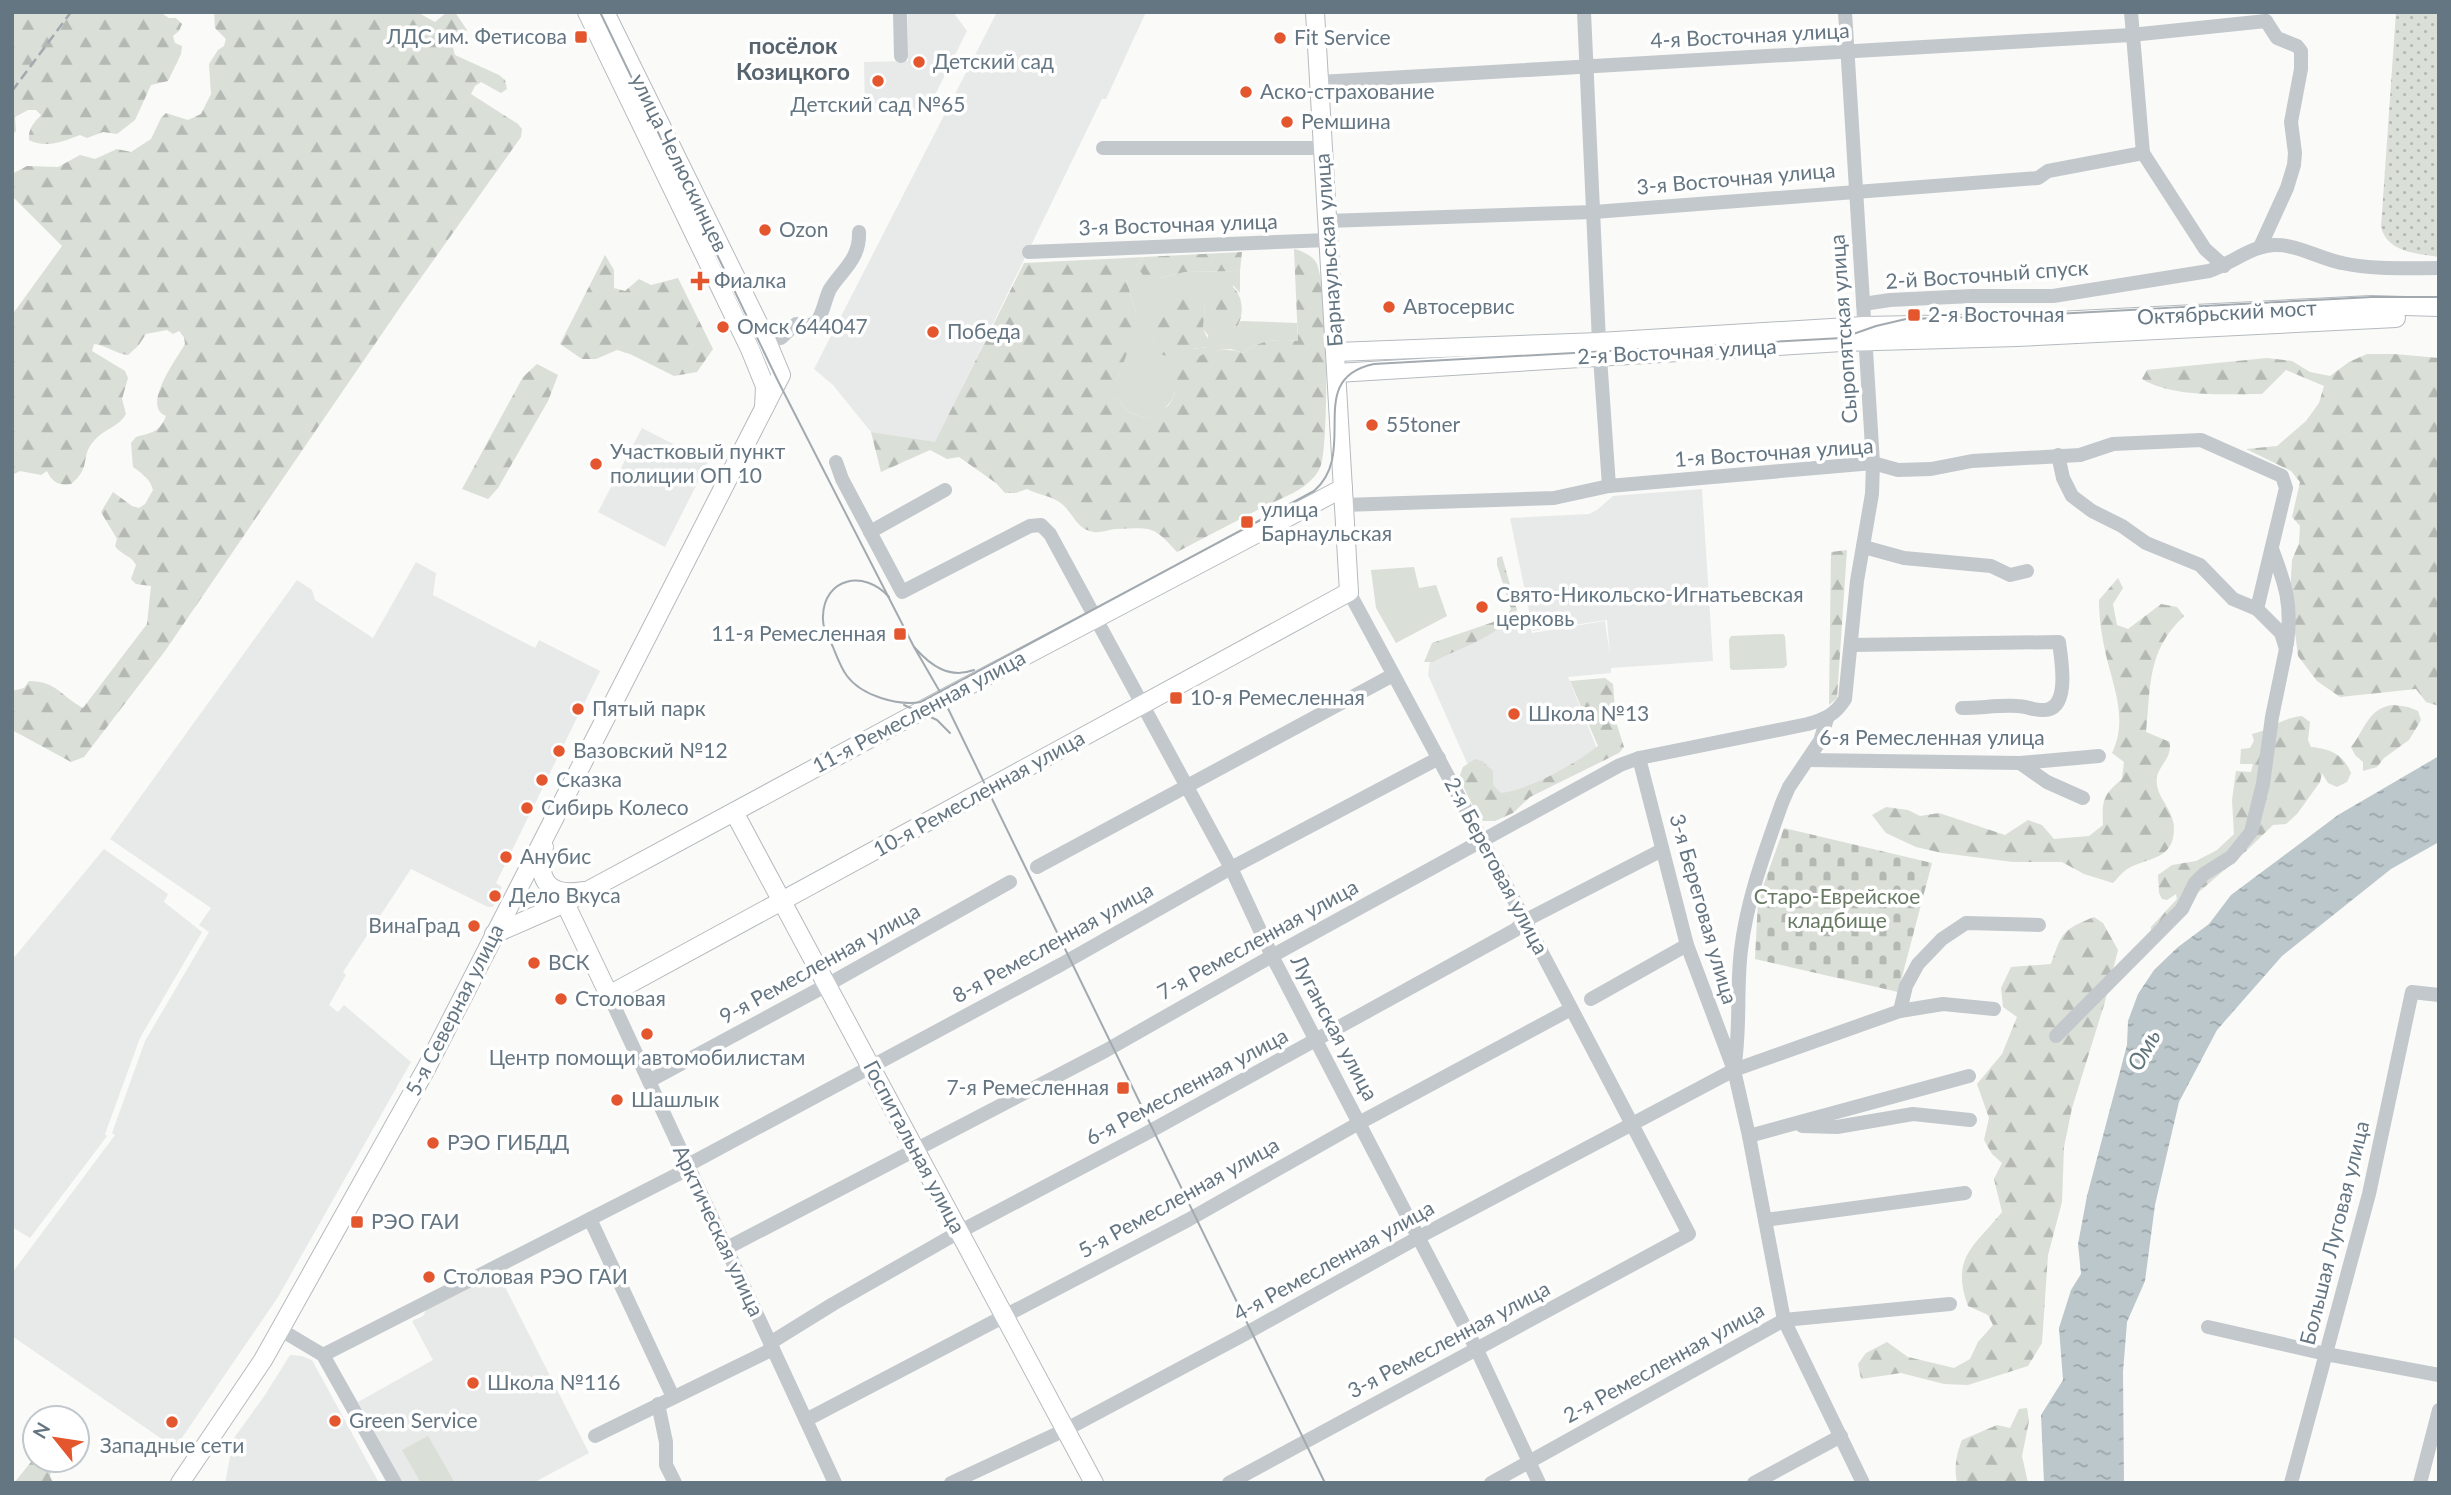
<svg xmlns="http://www.w3.org/2000/svg" width="2451" height="1495" viewBox="0 0 2451 1495" font-family="Lato,sans-serif">
	<defs>
		<pattern id="forest-firs" width="22" height="20" patternUnits="userSpaceOnUse" patternTransform="scale(1.75)"><rect width="22" height="20" fill="#dadfd7"/><path d="M5 1l3.5 6h-7zM16 11l3.5 6h-7z" fill="#b4b9b4"/></pattern>
		<pattern id="cemetery-stones" width="16" height="16" patternUnits="userSpaceOnUse" patternTransform="scale(1.75)"><rect width="16" height="16" fill="#dadfd7"/><path d="M2 7V4a2 2 0 0 1 4 0v3zM10 15v-3a2 2 0 0 1 4 0v3z" fill="#b4b9b4"/></pattern>
		<pattern id="park-dots" width="8" height="8" patternUnits="userSpaceOnUse" patternTransform="scale(1.75)"><rect width="8" height="8" fill="#dadfd7"/><path d="M2 2h.1M6 6h.1" fill="none" stroke="#b4b9b4" stroke-width="1.8" stroke-linecap="round"/></pattern>
		<pattern id="water-ripples" width="26" height="14" patternUnits="userSpaceOnUse" patternTransform="scale(1.75)"><rect width="26" height="14" fill="#bbc7cb"/><path d="M2 4q2-2 4 0t4 0M15 11q2-2 4 0t4 0" fill="none" stroke="#9ca6aa"/></pattern>
	</defs>
	<rect width="100%" height="100%" fill="#fafaf8"/>
	<g fill="#e8e9e9">
		<polygon points="908,12 953,12 967,31 927,111 865,110 864,62 908,61"/>
		<polygon points="997,12 1146,12 1106,99 1102,99 935,443 871,432 833,385 814,369"/>
		<polygon points="642,428 708,462 665,547 598,512"/>
		<polygon points="1702,489 1713,661 1611,668 1611,673 1568,677 1598,751 1491,817 1428,675 1430,660 1517,619 1529,620 1532,633 1605,621 1610,655 1607,620 1533,631 1510,518 1589,514 1597,510 1613,496"/>
		<polygon points="416,562 436,573 433,595 535,648 539,640 600,671 496,883 502,887 493,907 488,907 411,869 343,972 346,975 329,1005 338,1012 344,1005 411,1062 278,1297 175,1448 12,1336 12,1273 115,1135 112,1133 145,1041 209,932 199,925 211,908 110,839 297,580 312,590 315,600 373,638"/>
		<polygon points="104,849 168,894 164,902 202,932 140,1038 105,1134 107,1136 30,1238 12,1227 12,960"/>
		<polygon points="494,1274 500,1277 589,1453 533,1483 403,1483 358,1402 433,1360 412,1321 423,1316 427,1308"/>
		<polygon points="290,1355 302,1356 312,1360 379,1483 225,1483 232,1447 229,1445 265,1395"/>
	</g>
	<g fill="#dadfd7" fill-rule="evenodd">
		<path d="M1144,257L1136,266L1159,278L1185,272L1240,271V293L1233,285L1234,327L1241,321L1297,323L1298,341C1275,339 1262,339 1243,353L1231,349L1218,350L1176,389L1172,400L1161,413L1144,418L1128,411L1116,397V383L1130,344L1136,313L1126,279V258ZM1205,302L1203,329L1208,335L1207,347L1192,349L1154,343L1153,332Z"/>
		<polygon points="1414,567 1419,588 1436,585 1447,616 1396,643 1376,608 1371,570"/>
		<polygon points="1783,634 1785,636 1787,665 1784,668 1732,670 1730,668 1729,640 1731,636"/>
		<polygon points="428,1436 455,1483 421,1483 402,1450"/>
	</g>
	<g fill="url(#forest-firs)">
		<path d="M12,12H160L169,18H176L182,24L179,31L173,36L175,43L182,46L181,54L168,81L151,85L135,120L117,134L103,132L87,138L80,135C65,141 45,149 29,140C28,128 34,123 41,115L36,110H28L15,117L16,131L12,135Z"/>
		<path d="M214,12H417L435,22L447,12H455L467,30L453,48L455,55L499,75L505,80L507,89L501,93L481,82L475,86L471,94L518,124L522,129L521,137L403,303L165,651L84,757L71,762L12,730V691L24,688L29,681C56,681 61,696 83,708L147,624L151,586L136,584L131,579L136,565C131,555 121,555 115,546L117,539L101,512L113,492L132,506L139,508L145,504L153,490C150,479 143,474 133,467L131,443L136,437C151,433 160,432 166,416C141,406 176,360 185,344L184,337L179,331L173,334L167,330L146,334L138,346L128,355C116,354 106,345 94,344L92,351L125,371L128,378L122,399L126,414C118,428 103,429 93,442C80,457 92,467 71,484C59,486 52,482 47,471L41,475L20,471L12,475V315L62,246L12,196V174L27,166L58,167L80,155L95,159L117,149L131,152L151,139L161,118L166,113L188,120L201,114L211,94L209,64L218,50L224,46L226,39L215,28Z"/>
		<path d="M1294,249C1301,250 1312,256 1316,262C1328,283 1329,439 1321,465C1320,468 1316,476 1313,478C1302,491 1282,498 1267,505C1237,521 1207,536 1177,552C1152,524 1151,528 1115,529C1108,530 1100,533 1094,532C1076,529 1074,514 1062,504C1053,496 1038,495 1027,489L1016,493H1005L996,483L959,457L947,459L930,450L881,472L871,432L935,442L1024,263L1126,258V279L1136,313L1135,332L1116,383V397L1128,411L1144,418C1167,411 1178,402 1175,377C1193,355 1216,344 1243,353C1262,339 1275,339 1298,341Z"/>
		<polygon points="1242,252 1240,271 1185,272 1159,278 1150,278 1143,275 1136,266 1144,257"/>
		<polygon points="605,255 614,270 614,288 625,291 639,279 651,285 678,278 713,349 697,372 674,376 630,354 617,350 596,359 582,359 560,344"/>
		<path d="M1226,283C1242,288 1246,313 1237,326L1222,327L1218,323L1215,314L1218,287Z"/>
		<path d="M1201,297L1205,303L1203,329L1210,343L1207,347L1192,349L1176,358L1159,354C1150,335 1147,317 1161,300Z"/>
		<path d="M2367,354H2394L2439,358V706L2426,702L2416,689L2340,697L2317,681L2298,656L2290,593L2292,560L2299,543L2300,526L2292,517L2300,482L2291,471L2246,449L2277,446L2306,421L2319,403L2324,386L2286,370L2262,394C2226,394 2174,398 2142,379L2147,370L2267,358L2292,361L2310,372L2330,376L2349,362Z"/>
		<polygon points="537,364 558,375 548,401 498,488 488,499 462,489 523,377"/>
		<polygon points="1847,550 1837,698 1829,705 1831,552"/>
		<path d="M1502,556L1517,610C1498,638 1462,646 1433,662H1424L1432,643L1505,618L1511,609L1497,565V558Z"/>
		<path d="M2118,578L2123,588L2113,604L2117,625L2128,629L2161,604L2177,607L2184,616C2147,651 2151,684 2146,732L2170,742C2171,761 2160,763 2157,777C2154,796 2174,809 2174,828C2174,860 2149,857 2129,868C2123,871 2118,878 2113,883L2084,874L2062,862H2013L1942,853L1916,847L1886,833L1872,815L1886,807L1908,810L1920,816L1939,813L2005,835L2028,820L2042,825L2054,839L2089,836L2103,825C2102,800 2103,795 2122,779L2124,762L2112,753C2128,720 2114,689 2106,655C2102,637 2099,619 2099,600Z"/>
		<path d="M1605,678L1613,684L1616,722L1624,747L1619,753L1530,797L1513,813L1495,821H1483L1476,812L1459,778L1463,767L1475,759L1482,761L1493,771V785L1501,793C1527,791 1577,763 1598,746L1570,681Z"/>
		<path d="M2394,705L2408,707L2418,711L2421,720L2409,740L2384,758L2377,767L2363,771V762L2355,755L2351,747C2365,730 2368,707 2394,705Z"/>
		<path d="M2302,716L2310,722L2308,740L2311,747C2331,749 2343,754 2351,773L2347,782L2337,787L2328,783L2322,773L2320,782L2297,814L2286,824L2273,825L2243,854L2151,933V927L2177,899L2176,894L2167,900L2162,899L2159,893L2158,875L2172,865L2196,861L2217,850L2234,834L2232,800L2236,771L2251,772L2253,764H2240L2241,749L2250,748L2254,741L2252,734C2273,729 2281,718 2302,716Z"/>
		<path d="M2094,917L2103,923L2118,950L2104,1005L2072,1108L2064,1147L2062,1202L2048,1255L2042,1343L2028,1366L1968,1385L1944,1384L1901,1373L1861,1379L1858,1364L1866,1353L1887,1342L1908,1357L1954,1368L1970,1359L1978,1342L1993,1325L1988,1315L1968,1306C1950,1257 1975,1246 2002,1212L1994,1179L2002,1163L1992,1154L1984,1140L1989,1118L1977,1084L2002,1054L2017,1017L2003,1007L2001,988L2011,967L2051,964C2062,932 2062,930 2094,917Z"/>
		<path d="M2027,1408L2029,1421L2022,1456L2028,1483H1957C1954,1467 1956,1455 1962,1440L1997,1425L2010,1428L2019,1409Z"/>
		<polygon points="35,1457 35,1460 53,1460 50,1476 53,1483 14,1483"/>
	</g>
	<polygon fill="url(#cemetery-stones)" points="1784,828 1932,863 1898,992 1755,959 1758,900"/>
	<path fill="url(#park-dots)" d="M2396,12H2439V257C2416,253 2388,253 2381,227Z"/>
	<polygon fill="url(#water-ripples)" points="2439,756 2439,842 2391,869 2282,956 2217,1030 2179,1102 2155,1205 2145,1281 2127,1322 2123,1372 2124,1483 2044,1483 2041,1415 2063,1380 2059,1328 2071,1290 2081,1274 2078,1244 2087,1196 2127,1045 2128,1021 2138,994 2154,970 2178,947 2209,924 2231,895 2338,815"/>
	<g fill="none" stroke-linecap="round" stroke-linejoin="round">
		<g stroke="#b5babe" stroke-width="20">
			<g id="major">
				<polyline points="587,12 750,349 765,386 764,408"/>
				<polyline points="1336,352 1599,342 1864,326 2016,323 2371,305 2439,307"/>
				<polyline points="1337,373 1842,342 2017,337 2396,318"/>
				<polyline points="734,812 1094,1483"/>
				<path d="M544,847C536,880 548,897 583,891"/>
				<polyline points="565,903 609,995 1349,592 1315,12"/>
				<polyline points="494,934 565,903 943,699 1343,488"/>
				<polyline points="180,1483 263,1360 427,1067 781,375 766,339 605,12"/>
			</g>
		</g>
		<g stroke="#c3c8cc" stroke-width="14">
			<polyline points="900,12 901,56"/>
			<polyline points="1584,12 1599,342"/>
			<polyline points="2131,12 2143,153 2205,249 2224,266"/>
			<polyline points="1319,82 2131,35 2266,21"/>
			<polyline points="1103,148 1323,148"/>
			<polyline points="1327,221 1594,212 2038,178 2048,171 2143,153"/>
			<polyline points="2260,247 2287,188 2294,165 2295,153 2291,122 2301,69 2301,51 2297,46 2277,38 2266,21"/>
			<polyline points="1029,252 1328,240"/>
			<path d="M1863,304L1890,300L1972,296H2053L2209,271C2231,264 2251,246 2274,245C2297,244 2320,259 2342,263C2374,270 2406,268 2439,268"/>
			<path d="M766,339L781,338L796,324C805,325 812,327 818,320C824,310 825,299 830,289C843,269 860,259 859,232"/>
			<polyline points="1600,357 1609,486"/>
			<polyline points="836,462 842,479 902,592 1030,526 1041,525 1050,534 1231,868 1272,956 1477,1350 1539,1483"/>
			<polyline points="1343,505 1554,498 1609,486 1873,463 1898,470 1931,469 1972,461 2080,455 2113,444 2201,440 2282,476 2286,488 2257,609"/>
			<polyline points="870,532 945,490"/>
			<polyline points="1864,547 1904,558 1991,566 2010,575 2027,571"/>
			<path d="M2272,549C2286,586 2292,604 2287,644"/>
			<path d="M1851,645L2059,642C2061,659 2071,709 2044,710C2036,711 2026,706 2017,706C1999,705 1980,708 1962,708"/>
			<polyline points="1639,758 1687,945 1734,1070 1749,1136 1784,1320 1863,1483"/>
			<polyline points="1808,760 2020,763 2099,756"/>
			<polyline points="2020,763 2047,782 2083,798"/>
			<polyline points="1037,867 1393,675"/>
			<polyline points="609,995 835,1483"/>
			<polyline points="1591,999 1687,945"/>
			<polyline points="1900,1011 1906,986 1918,964 1942,939 1966,923 2039,925"/>
			<polyline points="2056,1036 2182,909 2195,883 2204,874 2231,857 2251,832 2263,784 2272,717 2286,649 2281,633 2257,609 2233,599 2200,565 2146,543 2122,526 2092,511 2072,496 2063,478 2058,455"/>
			<path d="M1734,1069C1741,1030 1736,990 1741,950C1747,899 1765,851 1782,803L1789,787L1820,741L1827,719"/>
			<polyline points="649,1081 827,985 1010,882"/>
			<polyline points="1802,1126 1837,1127 1913,1114 1970,1120"/>
			<polyline points="1749,1136 1969,1076"/>
			<polyline points="688,1165 1062,964 1231,868 1439,758"/>
			<polyline points="590,1219 673,1397"/>
			<polyline points="1765,1220 1965,1193"/>
			<path d="M727,1248L1105,1051L1272,956L1620,765L1639,758L1808,724C1825,719 1835,715 1845,699L1857,581L1872,494L1873,463L1845,12"/>
			<polyline points="2208,1327 2326,1354 2439,1375"/>
			<polyline points="281,1330 323,1355 395,1483"/>
			<polyline points="770,1343 833,1304 959,1232 1145,1134 1515,930 1526,920 1662,850"/>
			<polyline points="323,1355 690,1168"/>
			<polyline points="658,1404 666,1442 666,1465 675,1483"/>
			<polyline points="806,1420 1188,1220 1359,1123 1571,1009"/>
			<polyline points="595,1436 773,1349"/>
			<polyline points="951,1483 1065,1430 1243,1335 1419,1237 1734,1070 1900,1011 1943,1004 1994,1009"/>
			<path d="M1229,1483L1689,1234C1578,1019 1464,805 1349,592"/>
			<polyline points="1491,1483 1784,1320 1950,1304"/>
			<polyline points="1754,1483 1841,1436"/>
			<polyline points="2291,1483 2369,1194 2412,992 2439,995"/>
			<polyline points="2420,1483 2439,1410"/>
		</g>
		<use href="#major" stroke="#fff" stroke-width="18"/>
		<g stroke="#a2aab0" stroke-width="2">
			<polyline points="600,12 778,381 914,647 940,692 1325,1483"/>
			<path d="M889,597C864,569 824,578 823,616C822,628 828,637 833,647C837,657 841,668 847,676C862,696 898,706 921,702L1314,491C1360,451 1303,379 1374,364L1842,338L1876,326L1906,319L2016,316L2372,297H2439"/>
			<path d="M914,647C931,666 949,679 974,670"/>
			<polyline points="904,705 937,720 950,733"/>
		</g>
		<polyline stroke="#a2aab0" stroke-width="2.5" stroke-dasharray="10 5" stroke-linecap="butt" points="12,91 71,12"/>
	</g>
	<g fill="#e4572e" stroke="#fff" stroke-width="2.5">
		<rect x="574" y="30" width="14" height="14" rx="3.5"/>
		<circle cx="1280" cy="38" r="7"/>
		<circle cx="919" cy="62" r="7"/>
		<circle cx="878" cy="81" r="7"/>
		<circle cx="1246" cy="92" r="7"/>
		<circle cx="1287" cy="122" r="7"/>
		<circle cx="765" cy="230" r="7"/>
		<path d="M696.5 270.5h7v7h7v7h-7v7h-7v-7h-7v-7h7z"/>
		<circle cx="1389" cy="307" r="7"/>
		<rect x="1907" y="308" width="14" height="14" rx="3.5"/>
		<circle cx="723" cy="327" r="7"/>
		<circle cx="933" cy="332" r="7"/>
		<circle cx="1372" cy="425" r="7"/>
		<circle cx="596" cy="464" r="7"/>
		<rect x="1240" y="515" width="14" height="14" rx="3.5"/>
		<circle cx="1482" cy="607" r="7"/>
		<rect x="893" y="627" width="14" height="14" rx="3.5"/>
		<rect x="1169" y="691" width="14" height="14" rx="3.5"/>
		<circle cx="578" cy="709" r="7"/>
		<circle cx="1514" cy="714" r="7"/>
		<circle cx="559" cy="751" r="7"/>
		<circle cx="542" cy="780" r="7"/>
		<circle cx="527" cy="808" r="7"/>
		<circle cx="506" cy="857" r="7"/>
		<circle cx="495" cy="896" r="7"/>
		<circle cx="474" cy="926" r="7"/>
		<circle cx="534" cy="963" r="7"/>
		<circle cx="561" cy="999" r="7"/>
		<circle cx="647" cy="1034" r="7"/>
		<rect x="1116" y="1081" width="14" height="14" rx="3.5"/>
		<circle cx="617" cy="1100" r="7"/>
		<circle cx="433" cy="1143" r="7"/>
		<rect x="350" y="1215" width="14" height="14" rx="3.5"/>
		<circle cx="429" cy="1277" r="7"/>
		<circle cx="473" cy="1383" r="7"/>
		<circle cx="335" cy="1421" r="7"/>
		<circle cx="172" cy="1422" r="7"/>
	</g>
	<g text-anchor="middle" stroke-width="7" stroke-linejoin="round" paint-order="stroke">
		<g font-size="21" fill="#657683" stroke="#fff">
			<text transform="translate(1750 36) rotate(-3)" y="7">4-я Восточная улица</text>
			<text transform="translate(679 163) rotate(64)" y="7">улица Челюскинцев</text>
			<text transform="translate(1736 179) rotate(-5)" y="7">3-я Восточная улица</text>
			<text transform="translate(1178 225) rotate(-2)" y="7">3-я Восточная улица</text>
			<text transform="translate(1329 250) rotate(-94)" y="7">Барнаульская улица</text>
			<text transform="translate(1987 275) rotate(-4)" y="7">2-й Восточный спуск</text>
			<text transform="translate(2227 313) rotate(-3)" y="7">Октябрьский мост</text>
			<text transform="translate(1844 329) rotate(-94)" y="7">Сыропятская улица</text>
			<text transform="translate(1677 352) rotate(-3)" y="7">2-я Восточная улица</text>
			<text transform="translate(1774 453) rotate(-4)" y="7">1-я Восточная улица</text>
			<text transform="translate(919 712) rotate(-28)" y="7">11-я Ремесленная улица</text>
			<text x="1932" y="745">6-я Ремесленная улица</text>
			<text transform="translate(979 794) rotate(-29)" y="7">10-я Ремесленная улица</text>
			<text transform="translate(1496 866) rotate(62)" y="7">2-я Береговая улица</text>
			<text transform="translate(1703 909) rotate(74)" y="7">3-я Береговая улица</text>
			<text transform="translate(1258 940) rotate(-29)" y="7">7-я Ремесленная улица</text>
			<text transform="translate(1053 943) rotate(-29)" y="7">8-я Ремесленная улица</text>
			<text transform="translate(820 964) rotate(-29)" y="7">9-я Ремесленная улица</text>
			<text transform="translate(455 1010) rotate(-63)" y="7">5-я Северная улица</text>
			<text transform="translate(1334 1028) rotate(62)" y="7">Луганская улица</text>
			<text transform="translate(1187 1087) rotate(-28)" y="7">6-я Ремесленная улица</text>
			<text transform="translate(914 1147) rotate(62)" y="7">Госпитальная улица</text>
			<text transform="translate(1179 1198) rotate(-29)" y="7">5-я Ремесленная улица</text>
			<text transform="translate(718 1231) rotate(65)" y="7">Арктическая улица</text>
			<text transform="translate(2335 1233) rotate(-76)" y="7">Большая Луговая улица</text>
			<text transform="translate(1334 1261) rotate(-29)" y="7">4-я Ремесленная улица</text>
			<text transform="translate(1449 1340) rotate(-28)" y="7">3-я Ремесленная улица</text>
			<text transform="translate(1664 1363) rotate(-29)" y="7">2-я Ремесленная улица</text>
		</g>
		<g font-size="21" fill="#657683" stroke="#fff" text-anchor="start">
			<text x="567" y="44" text-anchor="end">ЛДС им. Фетисова</text>
			<text x="1294" y="45">Fit Service</text>
			<text x="933" y="69">Детский сад</text>
			<text x="1260" y="99">Аско-страхование</text>
			<text x="878" y="112" text-anchor="middle">Детский сад №65</text>
			<text x="1301" y="129">Ремшина</text>
			<text x="779" y="237">Ozon</text>
			<text x="714" y="288">Фиалка</text>
			<text x="1403" y="314">Автосервис</text>
			<text x="1928" y="322">2-я Восточная</text>
			<text x="737" y="334">Омск 644047</text>
			<text x="947" y="339">Победа</text>
			<text x="1386" y="432">55toner</text>
			<text x="610" y="459">Участковый пункт<tspan x="610" dy="24">полиции ОП 10</tspan></text>
			<text x="1261" y="517">улица<tspan x="1261" dy="24">Барнаульская</tspan></text>
			<text x="1496" y="602">Свято-Никольско-Игнатьевская<tspan x="1496" dy="24">церковь</tspan></text>
			<text x="886" y="641" text-anchor="end">11-я Ремесленная</text>
			<text x="1190" y="705">10-я Ремесленная</text>
			<text x="592" y="716">Пятый парк</text>
			<text x="1528" y="721">Школа №13</text>
			<text x="573" y="758">Вазовский №12</text>
			<text x="556" y="787">Сказка</text>
			<text x="541" y="815">Сибирь Колесо</text>
			<text x="520" y="864">Анубис</text>
			<text x="509" y="903">Дело Вкуса</text>
			<text x="460" y="933" text-anchor="end">ВинаГрад</text>
			<text x="548" y="970">ВСК</text>
			<text x="575" y="1006">Столовая</text>
			<text x="647" y="1065" text-anchor="middle">Центр помощи автомобилистам</text>
			<text x="1109" y="1095" text-anchor="end">7-я Ремесленная</text>
			<text x="631" y="1107">Шашлык</text>
			<text x="447" y="1150">РЭО ГИБДД</text>
			<text x="371" y="1229">РЭО ГАИ</text>
			<text x="443" y="1284">Столовая РЭО ГАИ</text>
			<text x="487" y="1390">Школа №116</text>
			<text x="349" y="1428">Green Service</text>
			<text x="172" y="1453" text-anchor="middle">Западные сети</text>
		</g>
		<g font-size="21" fill="#687a64" stroke="#fff">
			<text x="1837" y="904">Старо-Еврейское<tspan x="1837" dy="24">кладбище</tspan></text>
		</g>
		<g font-size="23" font-weight="bold" fill="#57646e" stroke="#fff">
			<text x="793" y="54">посёлок<tspan x="793" dy="26">Козицкого</tspan></text>
		</g>
		<g font-size="23" font-style="italic" fill="#60757c" stroke="#fff">
			<text transform="translate(2144 1050) rotate(-60)" y="8">Омь</text>
		</g>
	</g>
	<rect width="2451" height="1495" fill="none" stroke="#657683" stroke-width="28"/>
	<g transform="translate(56 1439) rotate(300)"><circle r="33" fill="#ffffff" stroke="#c1c8cd" stroke-width="2"/>
	<path d="M0-5L12 26L0 18L-12 26Z" fill="#e4572e"/>
	<text y="-10" font-size="19" font-weight="bold" text-anchor="middle" fill="#657683">N</text>
	</g>
</svg>
